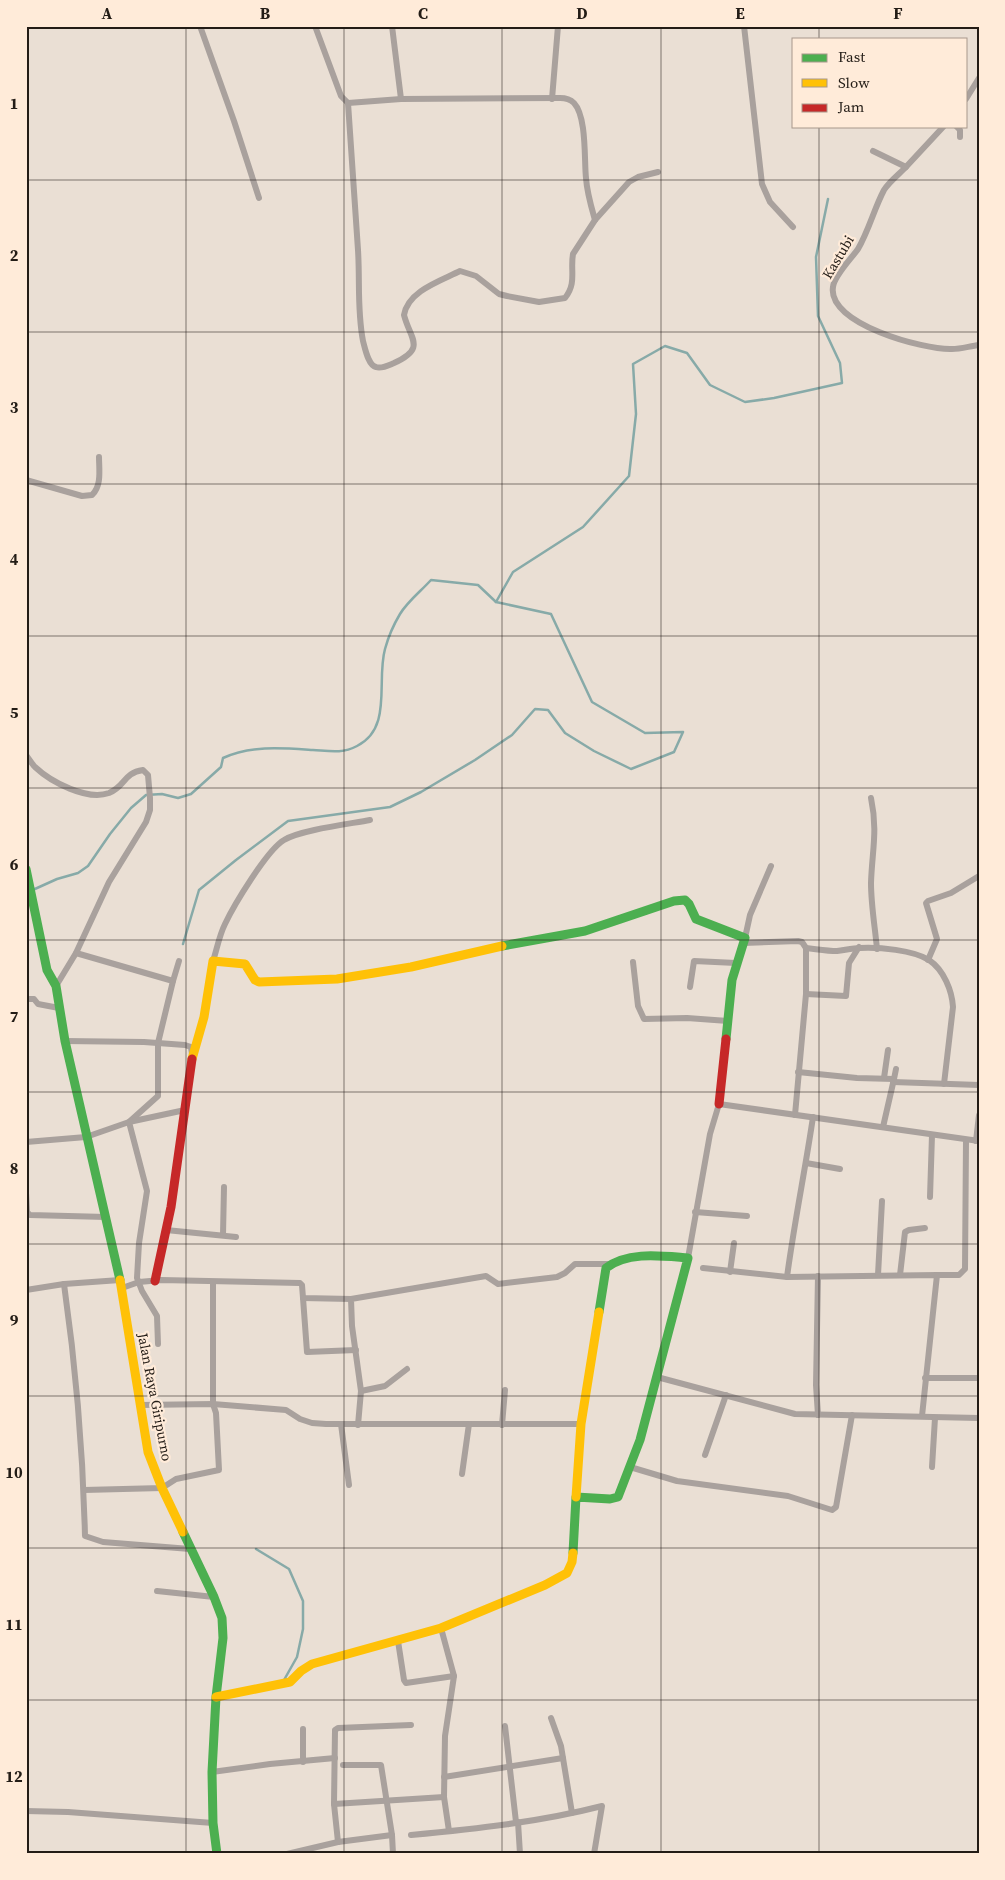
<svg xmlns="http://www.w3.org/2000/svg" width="1005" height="1880" viewBox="0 0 1005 1880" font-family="'Source Serif 4',serif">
	<rect width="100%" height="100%" fill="#eadfd4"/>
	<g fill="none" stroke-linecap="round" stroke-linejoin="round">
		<g stroke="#87aaa8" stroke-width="2.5">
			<path d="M26,893L57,879L78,873L88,866L110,834L131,808L146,795L162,794L178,798L191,794L221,767L223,758C251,745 283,748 313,750C329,751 342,754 357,746C393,728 376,681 385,649C388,638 394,624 400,614C407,602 421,591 431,580L478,585L496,602"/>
			<polyline points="183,944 199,890 236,860 288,821 390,807 421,792 475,760 512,735 535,709 548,710 565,733 594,751 631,769 674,752 683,732 645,733 592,702 551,614 496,602 513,572 583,527 629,476 636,414 633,364 665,346 687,353 710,385 745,402 774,398 842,383 840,363 818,316 816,257 828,199"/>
			<polyline points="256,1549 289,1569 303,1601 303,1629 297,1657 284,1680"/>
		</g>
		<g stroke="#a9a19d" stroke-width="6">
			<polyline points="200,26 234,121 259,198"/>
			<path d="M315,26L341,96L348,103L401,99L560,98C565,98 570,99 574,103C587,117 584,160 586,178C587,193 591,206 595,220L629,182L638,177L658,172"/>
			<polyline points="392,26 401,99"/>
			<polyline points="744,26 762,184 770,202 793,227"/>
			<polyline points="552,99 558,26"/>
			<polyline points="966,99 979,78"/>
			<path d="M348,103C351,152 355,201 358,250C360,281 357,311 363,341C365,348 368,365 376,367C382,369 389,365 394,363C427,348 410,339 404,315C408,291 440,281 460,271L476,276L499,294L507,296L539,302L565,298C577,283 570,270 573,254L595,220"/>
			<path d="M944,126C931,140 918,154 905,168C898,175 889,182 884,190C874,209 869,230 858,249C851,259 834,276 833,287C827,324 924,350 952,349C961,349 970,346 979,345"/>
			<polyline points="956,126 960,130 960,137"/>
			<polyline points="873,151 906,167"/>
			<path d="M26,480L82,496L92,495C102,486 99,469 99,457"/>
			<path d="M26,755C29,759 32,764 35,767C51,782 87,801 109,793C126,786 123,773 143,770L148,775L150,798V810L146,822L109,882L76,953L56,986"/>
			<path d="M871,798C878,831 872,851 871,883C871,905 875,927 877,949"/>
			<polyline points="745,938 750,915 771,866"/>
			<polyline points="743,943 798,941 802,942 806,948 806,994 795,1115"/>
			<path d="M806,948C816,949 827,951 837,951C845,950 853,948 860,948C879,947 913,950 929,960C944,970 952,991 953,1007L944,1084"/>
			<polyline points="76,953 173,981 158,1043 158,1096 129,1122 147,1191 139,1243 137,1278 142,1291 157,1316 158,1344"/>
			<polyline points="928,960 937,939 926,903 928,901 951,893 979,876"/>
			<path d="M213,961C217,949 219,936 225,924C234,905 267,850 284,840C300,830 349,824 370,820"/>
			<polyline points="633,962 638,1006 644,1019 687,1018 728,1021"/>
			<polyline points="173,981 179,961"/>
			<polyline points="690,987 694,961 736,963"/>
			<polyline points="806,994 846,996 849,963 859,947"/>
			<polyline points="26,999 34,999 38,1004 59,1008"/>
			<polyline points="65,1041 144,1042 185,1045 191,1047 192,1054"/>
			<polyline points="798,1072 857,1078 894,1079 883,1127"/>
			<polyline points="884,1078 888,1050"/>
			<polyline points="894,1079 896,1069"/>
			<polyline points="893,1082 979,1085"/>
			<polyline points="976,1141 979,1115"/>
			<polyline points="26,1142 86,1137 129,1122 185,1110"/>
			<polyline points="806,1163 840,1169"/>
			<polyline points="26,1193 27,1212 30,1215 106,1217"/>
			<polyline points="930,1197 932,1135"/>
			<polyline points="695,1212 747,1216"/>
			<polyline points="166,1230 236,1237"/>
			<polyline points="223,1235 224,1187"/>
			<polyline points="688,1258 710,1134 719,1104 979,1141"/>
			<polyline points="703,1268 787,1277 937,1275 922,1416"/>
			<polyline points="730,1272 734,1243"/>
			<polyline points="878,1275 882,1201"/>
			<polyline points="900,1275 905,1232 909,1230 925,1228"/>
			<polyline points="937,1275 959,1275 965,1269 966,1141"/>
			<path d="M787,1277C794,1224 805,1171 813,1117"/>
			<path d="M64,1284C76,1368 83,1452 85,1536L103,1542L190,1549"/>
			<polyline points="122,1288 139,1282 161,1280 300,1283 302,1285 303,1298 351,1299"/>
			<polyline points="26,1290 64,1284 120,1280"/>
			<polyline points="303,1298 307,1352 356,1350"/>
			<polyline points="657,1377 795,1414 979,1418"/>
			<polyline points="925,1378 979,1378"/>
			<polyline points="361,1391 385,1386 407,1369"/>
			<polyline points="140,1405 213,1404 286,1410 300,1419 312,1423 326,1424 581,1424"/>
			<polyline points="818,1415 816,1385 818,1276"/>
			<polyline points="341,1424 349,1485"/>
			<polyline points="358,1425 361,1391 352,1326 351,1299 486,1276 498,1284 557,1277 565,1273 575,1264 610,1264"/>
			<polyline points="502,1425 505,1390"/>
			<polyline points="705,1455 726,1395"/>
			<polyline points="630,1467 677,1481 788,1496 832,1510 836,1507 852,1415"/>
			<polyline points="932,1467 935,1418"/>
			<polyline points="462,1474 469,1424"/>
			<polyline points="84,1490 162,1488 176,1479 219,1470 216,1413 213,1404 213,1282"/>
			<polyline points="157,1591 214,1597"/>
			<polyline points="441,1628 454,1676 445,1736 444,1797 449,1831"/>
			<polyline points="398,1641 404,1680 406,1683 454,1676"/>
			<polyline points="551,1718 561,1746 572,1813"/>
			<polyline points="411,1725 338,1728 335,1730 334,1804 444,1797"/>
			<polyline points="505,1726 516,1822"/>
			<polyline points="303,1729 303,1762"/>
			<polyline points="343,1765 381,1765 392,1835 393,1854"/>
			<polyline points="212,1772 270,1764 335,1758"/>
			<polyline points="444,1777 563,1758"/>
			<polyline points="334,1804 338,1842"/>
			<polyline points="26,1811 68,1812 213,1823"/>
			<polyline points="518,1822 520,1854"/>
			<path d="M411,1835C475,1829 540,1822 602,1806L594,1854"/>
			<polyline points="287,1854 338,1842 392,1835"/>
		</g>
		<g stroke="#4caf50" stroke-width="9">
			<polyline points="26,869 47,970 56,986 65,1041 120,1280"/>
			<polyline points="502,946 585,931 674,901 685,900 689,904 696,919 745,938 732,980 726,1039"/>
			<polyline points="183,1532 214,1597 222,1618 223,1638 216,1697 212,1772 213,1823 217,1854"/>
			<path d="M573,1553L576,1497L610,1499L618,1497L640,1440L688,1258C662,1256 628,1251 606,1268L599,1312"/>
		</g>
		<g stroke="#ffc107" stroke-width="9">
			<polyline points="192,1059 204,1017 213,961 245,964 255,980 259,982 337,979 411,967 502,946"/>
			<polyline points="120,1280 148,1452 162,1488 183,1532"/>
			<polyline points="576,1497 581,1424 599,1312"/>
			<polyline points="216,1697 290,1682 301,1671 312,1664 441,1628 545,1585 567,1573 572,1562 573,1553"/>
		</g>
		<g stroke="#c62828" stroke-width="9">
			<polyline points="719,1104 726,1039"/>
			<polyline points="155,1281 171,1207 192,1059"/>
		</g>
	</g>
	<path fill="none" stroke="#231c16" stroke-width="1" stroke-opacity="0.55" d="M186,26V1854M344,26V1854M502,26V1854M661,26V1854M819,26V39M819,126V1854M26,180H979M26,332H979M26,484H979M26,636H979M26,788H979M26,940H979M26,1092H979M26,1244H979M26,1396H979M26,1548H979M26,1700H979"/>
	<g text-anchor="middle" stroke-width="4.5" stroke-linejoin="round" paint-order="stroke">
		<g font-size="14" fill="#231c16" stroke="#ffebd9">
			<text transform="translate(838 257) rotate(-59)" y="5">Kastubi</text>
			<text transform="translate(155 1397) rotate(79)" y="5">Jalan Raya Giripurno</text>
		</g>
	</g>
	<rect width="1005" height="1880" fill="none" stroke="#ffebd9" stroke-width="55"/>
	<rect x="792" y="38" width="175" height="90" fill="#ffebd9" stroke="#a7988b"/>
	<rect x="802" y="54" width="25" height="8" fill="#4caf50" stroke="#a7988b"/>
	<text x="838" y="62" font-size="15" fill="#231c16">Fast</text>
	<rect x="802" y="79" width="25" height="8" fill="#ffc107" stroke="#a7988b"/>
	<text x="838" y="88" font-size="15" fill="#231c16">Slow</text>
	<rect x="802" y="104" width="25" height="8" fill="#c62828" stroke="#a7988b"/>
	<text x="838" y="112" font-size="15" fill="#231c16">Jam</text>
	<rect x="28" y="28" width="950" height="1824" fill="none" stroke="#231c16" stroke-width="2"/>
	<g font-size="16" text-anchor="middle" font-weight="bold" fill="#231c16">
		<text x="107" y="19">A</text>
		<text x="265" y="19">B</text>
		<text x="423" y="19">C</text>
		<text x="582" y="19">D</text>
		<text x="740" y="19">E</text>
		<text x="898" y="19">F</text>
		<text x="14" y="109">1</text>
		<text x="14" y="261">2</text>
		<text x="14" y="413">3</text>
		<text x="14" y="565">4</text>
		<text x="14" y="718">5</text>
		<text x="14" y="870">6</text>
		<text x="14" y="1022">7</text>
		<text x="14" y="1174">8</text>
		<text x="14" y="1326">9</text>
		<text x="14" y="1478">10</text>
		<text x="14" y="1630">11</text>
		<text x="14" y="1782">12</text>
	</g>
</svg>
